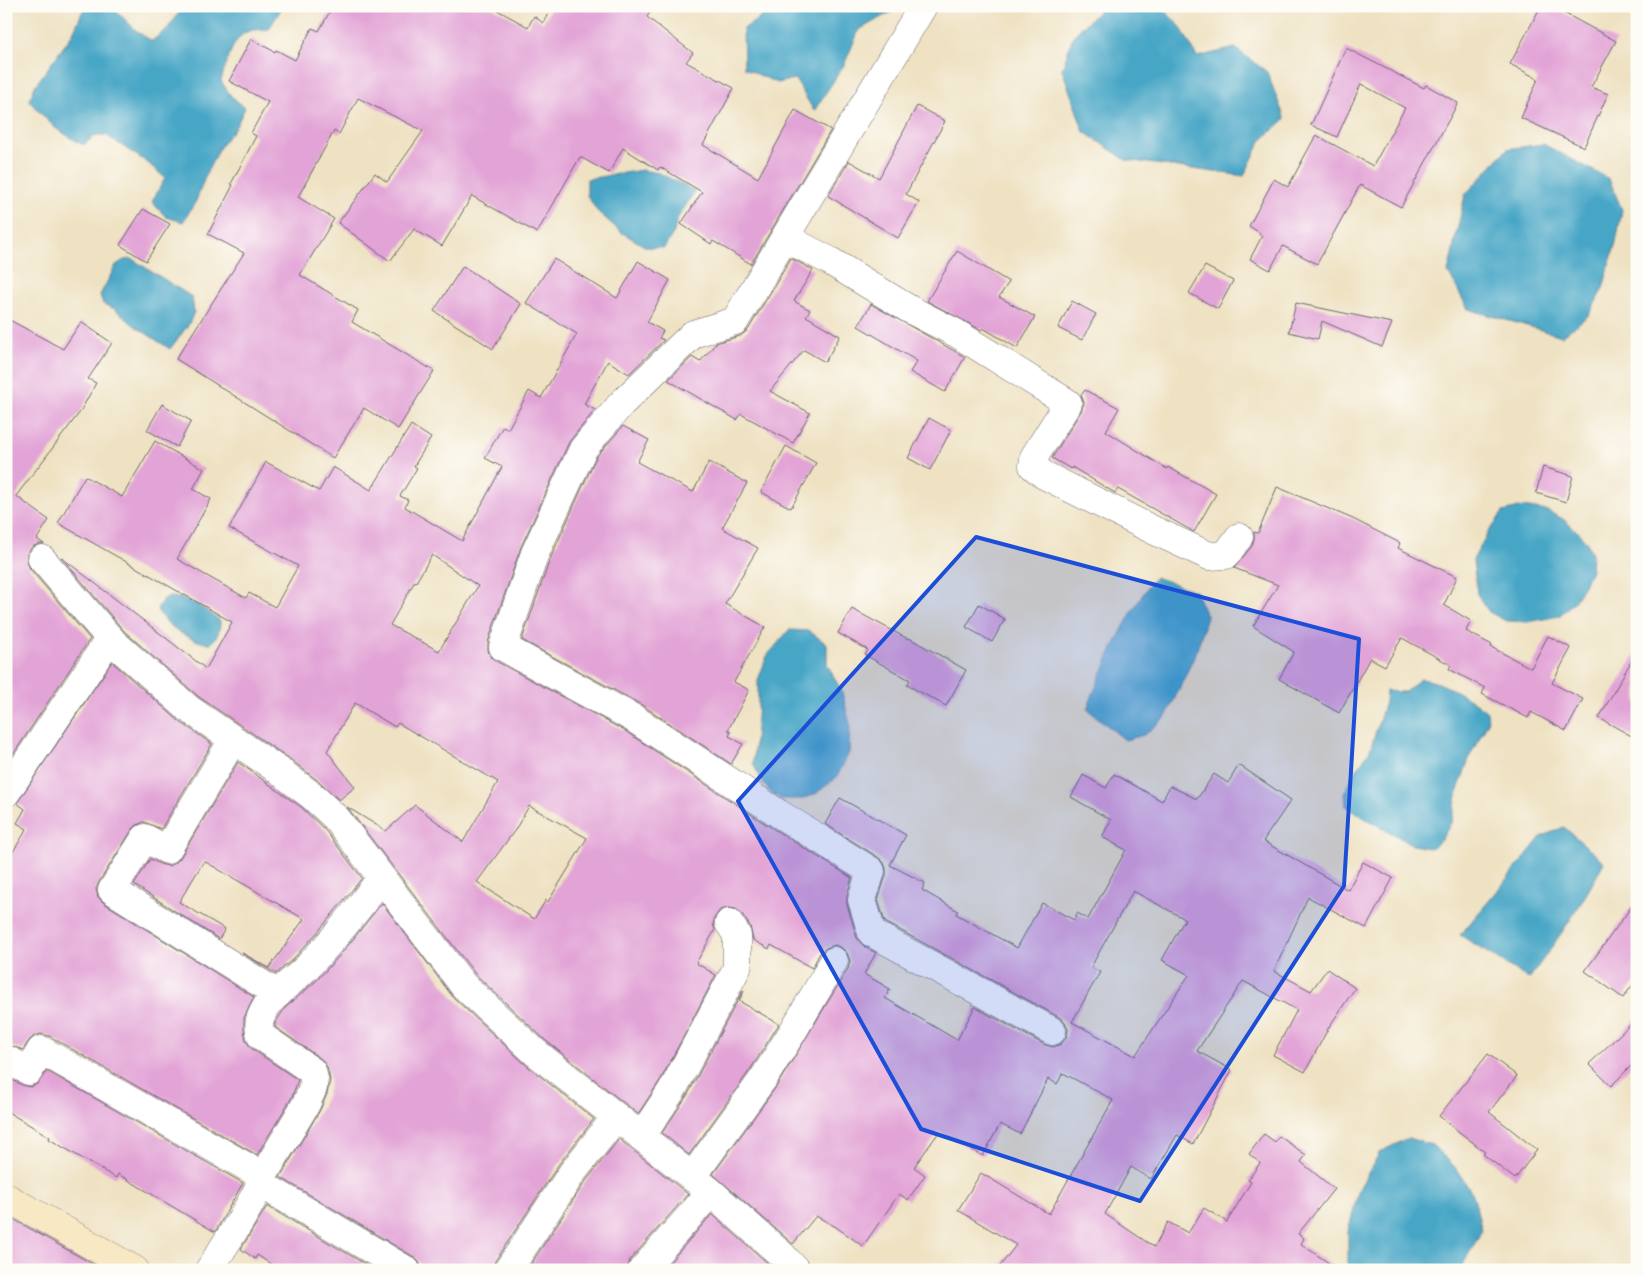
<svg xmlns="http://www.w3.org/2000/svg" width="1643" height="1276" viewBox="0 0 1643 1276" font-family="Cardo,serif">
	<rect width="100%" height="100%" fill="#fdfcf7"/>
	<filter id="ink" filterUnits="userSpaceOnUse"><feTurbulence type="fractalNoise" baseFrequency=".02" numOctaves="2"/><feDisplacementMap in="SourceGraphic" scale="10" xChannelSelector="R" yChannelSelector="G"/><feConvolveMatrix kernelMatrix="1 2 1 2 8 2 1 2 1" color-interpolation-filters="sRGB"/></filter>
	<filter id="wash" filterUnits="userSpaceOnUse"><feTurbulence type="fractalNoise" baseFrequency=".0096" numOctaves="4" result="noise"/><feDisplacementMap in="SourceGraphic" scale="20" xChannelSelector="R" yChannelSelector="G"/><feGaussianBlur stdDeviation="1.12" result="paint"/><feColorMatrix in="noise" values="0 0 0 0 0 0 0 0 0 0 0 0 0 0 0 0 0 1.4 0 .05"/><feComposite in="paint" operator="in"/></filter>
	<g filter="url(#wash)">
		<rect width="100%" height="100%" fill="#efe2c3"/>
		<g fill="#47a6c6" stroke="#346480">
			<path d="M85,6H111L139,33L152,41L168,28L184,6H283L269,29C262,30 255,29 249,31C233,35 225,67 221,81L231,96L245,108L236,126L220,147L207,172L196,201L183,222L166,217L152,202L165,178L148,163L106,135H96L83,145L55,128L29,101L35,86L72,35Z"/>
			<polygon points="769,6 899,6 898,8 859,30 844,65 814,111 795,79 777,83 744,68 743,29 763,16"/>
			<polygon points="1104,6 1160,6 1180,26 1197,57 1235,48 1267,72 1285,119 1261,141 1244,176 1126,160 1084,132 1062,69 1073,36"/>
			<polygon points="1543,144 1609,179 1622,210 1616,242 1603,288 1589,315 1562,336 1468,309 1448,272 1465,195 1507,149"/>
			<polygon points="642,170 659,173 695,191 677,219 674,232 664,248 646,247 621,232 597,211 587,195 587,179"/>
			<polygon points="132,259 192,297 194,312 189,324 170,349 135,326 115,309 103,304 100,295 116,265 124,260"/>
			<polygon points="1523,507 1547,511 1563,519 1580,534 1587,543 1592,553 1591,570 1583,587 1574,602 1559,616 1528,622 1506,621 1489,612 1477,594 1473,560 1487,534 1503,512"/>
			<path d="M1155,577L1195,591L1207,617L1196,653L1166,717L1144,735L1125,740L1087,709C1105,663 1125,617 1155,577Z"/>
			<path d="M170,597C188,597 207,610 220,621C220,632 217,637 210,644C190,641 166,627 157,609L163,599Z"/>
			<polygon points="789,630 809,631 827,644 827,664 842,692 850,724 849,753 837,777 817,793 803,799 781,799 771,793 761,780 753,763 758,705 758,680 767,656"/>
			<path d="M1420,679C1441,680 1472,699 1487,712L1488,722L1470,756L1459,787L1451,823L1441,840L1433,847L1429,848L1413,845L1368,820L1346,806L1345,792L1352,777L1370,750L1385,702L1386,691L1405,692Z"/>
			<path d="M1564,827L1604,862C1583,904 1556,941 1529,979L1460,935L1499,889L1541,837Z"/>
			<polygon points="1408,1138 1432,1145 1454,1166 1473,1194 1482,1230 1460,1270 1348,1270 1348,1231 1359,1189 1380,1152"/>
		</g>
		<g id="blocks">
			<g fill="#e2a3d6" fill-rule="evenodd">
				<polygon points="333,6 490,6 528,27 534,16 543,23 552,6 654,6 647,17 693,53 686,62 734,88 703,145 758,178 795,110 831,130 751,264 713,241 711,244 681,224 702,192 660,167 658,170 623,148 609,173 580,157 537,233 472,196 442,246 414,229 390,261 338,223 375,173 387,182 423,131 358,98 339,134 334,131 298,197 334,219 300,275 358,310 352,322 434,371 398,429 364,408 333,458 176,359 244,253 208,234 233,185 231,184 256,136 251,133 268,102 229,81 251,39 275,52 276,50 295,60 312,28 319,31"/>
				<polygon points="1541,6 1551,6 1616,41 1591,87 1608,94 1584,147 1521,118 1538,79 1510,64"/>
				<polygon points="1346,48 1424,88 1426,85 1458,103 1401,207 1360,185 1317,264 1283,246 1270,270 1250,259 1262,236 1259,234 1260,233 1249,226 1274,179 1288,187 1316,135 1373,166 1405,108 1361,84 1337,137 1311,125"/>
				<polygon points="917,106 945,121 906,194 919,202 898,238 828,196 849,161 879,178"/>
				<polygon points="143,209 170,224 146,261 120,245"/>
				<polygon points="957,251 1009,282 999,297 1035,317 1017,348 983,328 981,330 927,301"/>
				<polygon points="791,258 813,270 794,301 810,310 806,316 840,336 825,362 804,350 770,391 810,413 793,443 741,414 737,420 668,380 692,357 700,362 716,343 740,336 748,330"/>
				<path d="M554,259L617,298L638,261L670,280L647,322L663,331L659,338L664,340L629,374L608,361L584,404L595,410L569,442L521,547L488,642V650L490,656L496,661L625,731L769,826L852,878L847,895V904L857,938L865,947L876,953L864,974L890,989L885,998L957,1040L975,1007L1045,1045L1053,1047L1061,1044L1066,1038L1068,1030L1065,1022L1059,1017L885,922L878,900L886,875V869L884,863L879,858L825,824L840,798L906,835L890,865L925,883L922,890L958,911L956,914L1017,948L1042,903L1074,920L1077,913L1088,919L1126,850L1102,837L1111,820L1071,797L1083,775L1106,788L1114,774L1162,801L1170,786L1197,799L1214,774L1228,783L1239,765L1291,800L1263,841L1348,890L1363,862L1393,878L1366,928L1308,897L1274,971L1311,991L1327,969L1355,988L1329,1027L1305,1072L1273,1055L1297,1010L1243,981L1197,1051L1232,1070L1193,1144L1177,1135L1151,1179L1131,1167L1105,1214L1154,1247L1168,1222L1188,1233L1204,1208L1227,1222L1251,1182L1248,1180L1260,1163L1249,1154L1264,1134L1275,1142L1279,1136L1306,1155L1301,1162L1334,1189L1298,1234L1304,1238L1301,1244L1339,1270H997L1016,1245L958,1210L981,1173L1049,1214L1113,1100L1063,1073L1057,1084L1048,1079L1020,1134L1000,1124L983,1156L939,1132L914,1167L925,1175L908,1200L899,1194L863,1246L836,1227L816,1216L793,1244L713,1174L776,1087L848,969L850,961L847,953L842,948L835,945L826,948L820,953L812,968L771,945L769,949L753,940L750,926L742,914L736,909L728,908L720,910L715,917L713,924L715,930L696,963L716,975L661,1079L638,1114L545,1040L476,975L347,807L386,831L415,805L463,842L498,782L398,723L395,727L355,703L327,751L355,787L339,800L321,783L287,757L199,697L124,631L61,557L206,669L232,622L58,523L85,476L122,497L155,441L204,469L193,489L211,499L177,559L246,598L249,593L275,607L298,566L229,528L266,462L319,491L333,467L371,490L411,425L431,438L414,466L417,468L400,496L408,500L405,507L462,541L502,467L485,458L503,426L508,429L529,391L541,398L577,334L526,303ZM432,555L478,586L439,651L390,625L415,581L416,582ZM529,806L587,838L548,902L546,900L534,919L477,882L515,830ZM1133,891L1185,919L1162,960L1189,975L1135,1056L1072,1022L1100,972L1091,967Z"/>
				<polygon points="463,266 521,304 493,349 434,311"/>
				<polygon points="1205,266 1233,281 1218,309 1189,293"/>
				<polygon points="1072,301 1096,314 1082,340 1058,328"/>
				<polygon points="1296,303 1392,323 1382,347 1322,321 1318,339 1289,332"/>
				<polygon points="871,304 965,357 945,392 910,372 917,361 858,326"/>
				<polygon points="6,318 63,349 81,322 112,343 88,379 96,383 80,412 16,496 49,520 37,539 44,544 39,544 32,547 27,553 27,561 30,569 90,639 6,765"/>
				<polygon points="1085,390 1119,408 1106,431 1167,469 1168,467 1216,494 1194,532 1118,489 1115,493 1072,467 1071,469 1052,458 1081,411 1084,403 1081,395"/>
				<polygon points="162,404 191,421 177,447 147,430"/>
				<polygon points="929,418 951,430 930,470 908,458"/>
				<polygon points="623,426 649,440 637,462 693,492 709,462 747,483 722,528 758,548 725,604 765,627 734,682 749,690 728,730 731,732 729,736 743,744 731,764 642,705 522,640 550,559 596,457"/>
				<polygon points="786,446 816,463 791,508 761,492"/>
				<polygon points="1543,467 1573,476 1566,502 1536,493"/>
				<polygon points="1277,487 1353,519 1400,543 1398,548 1457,577 1444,605 1471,621 1466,631 1492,645 1491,647 1531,668 1548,636 1571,648 1552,683 1583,699 1566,731 1531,712 1528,718 1482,694 1485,688 1449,669 1451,665 1402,638 1385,666 1370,658 1339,713 1279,679 1294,652 1253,626 1278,585 1234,568 1252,546 1254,539 1254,532 1258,533"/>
				<polygon points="979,604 1005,619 992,642 966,627"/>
				<polygon points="852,609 908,639 909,638 966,670 946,706 907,685 910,680 865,655 868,650 838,633"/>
				<polygon points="1637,651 1637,739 1599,718"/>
				<polygon points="112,662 179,721 212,744 161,829 144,822 137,825 132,830 99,882 96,889 98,897 104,903 254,997 244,1018 244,1030 246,1041 252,1049 298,1080 292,1097 257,1155 49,1036 41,1034 34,1036 28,1042 23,1050 6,1044 6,863 27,829 17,823 25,809 17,803"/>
				<polygon points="238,762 301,807 325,830 362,878 317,933 294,958 276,974 242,953 269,968 304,919 204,861 179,902 225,929 219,939 134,885 150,859 160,864 168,866 174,864 180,858"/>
				<polygon points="1637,899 1637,979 1623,998 1585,971"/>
				<polygon points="382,903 453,997 525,1064 594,1119 559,1164 495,1261 492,1270 422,1270 419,1262 414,1257 280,1177 320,1110 327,1094 330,1080 327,1067 321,1059 275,1027 275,1023 285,1008 316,981 341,954"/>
				<polygon points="743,990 744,991 739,1001 779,1024 750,1070 689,1155 662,1133 688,1094"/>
				<polygon points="1637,1018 1637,1060 1611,1086 1589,1064"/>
				<polygon points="1488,1054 1517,1076 1489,1112 1537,1150 1515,1179 1483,1154 1485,1152 1439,1116"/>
				<polygon points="47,1071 243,1183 215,1232 118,1174 116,1178 49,1139 50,1137 6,1111 6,1077 22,1085 30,1087 37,1084"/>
				<polygon points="619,1139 688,1194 630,1260 627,1270 527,1270 585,1182"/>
				<polygon points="267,1206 375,1270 280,1270 257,1255 255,1259 241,1249"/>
				<polygon points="712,1214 772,1267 771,1270 663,1270"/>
				<polygon points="6,1215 103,1270 6,1270"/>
			</g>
		</g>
	</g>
	<g filter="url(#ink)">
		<use href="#blocks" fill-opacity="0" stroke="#6a656b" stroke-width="1"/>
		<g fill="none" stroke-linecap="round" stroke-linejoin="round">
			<g stroke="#6a656b" stroke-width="29">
				<g id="street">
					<polyline points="923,6 735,321 693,334 621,404 583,449 535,553 503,647 633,718 778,813 871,871 862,900 872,933 1052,1031"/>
					<polyline points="786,238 830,261 909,309 956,333 1068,403 1034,457 1033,466 1044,475 1151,529 1209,556 1226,555 1239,537"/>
					<polyline points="42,559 113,642 189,709 278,770 311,795 337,819 464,986 535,1052 711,1192 783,1256 796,1270"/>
					<polyline points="233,740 167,850 145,838 112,890 278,994"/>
					<polyline points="6,793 110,638"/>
					<polyline points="6,1059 29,1071 41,1050 263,1176"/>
					<polyline points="641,1137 674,1087 737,968 737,935 729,923"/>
					<polyline points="692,1177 763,1079 792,1033 834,961"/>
					<polyline points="261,1184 406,1270"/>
					<path d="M209,1270C220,1252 259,1195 261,1179L306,1104L313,1088L314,1079L312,1071L261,1036C257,1024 260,1017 266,1007C275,992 298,978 310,964C336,937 359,908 381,878"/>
					<polyline points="508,1270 572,1173 616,1117"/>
					<polyline points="642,1270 711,1192"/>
				</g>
			</g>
			<g stroke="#6a656b" stroke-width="29">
				<polyline id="secondary" points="6,1197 135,1270"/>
			</g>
			<use href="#street" stroke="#fff" stroke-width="28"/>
			<use href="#secondary" stroke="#f8e8c3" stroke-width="28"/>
		</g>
	</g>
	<path fill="#1d4ed8" fill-opacity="0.2" stroke="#1d4ed8" stroke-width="4" stroke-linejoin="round" d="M976,537L1359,639L1344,886L1140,1201L921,1129L738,801Z"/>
	<rect width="1643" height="1276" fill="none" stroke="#fdfcf7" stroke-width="25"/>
</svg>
